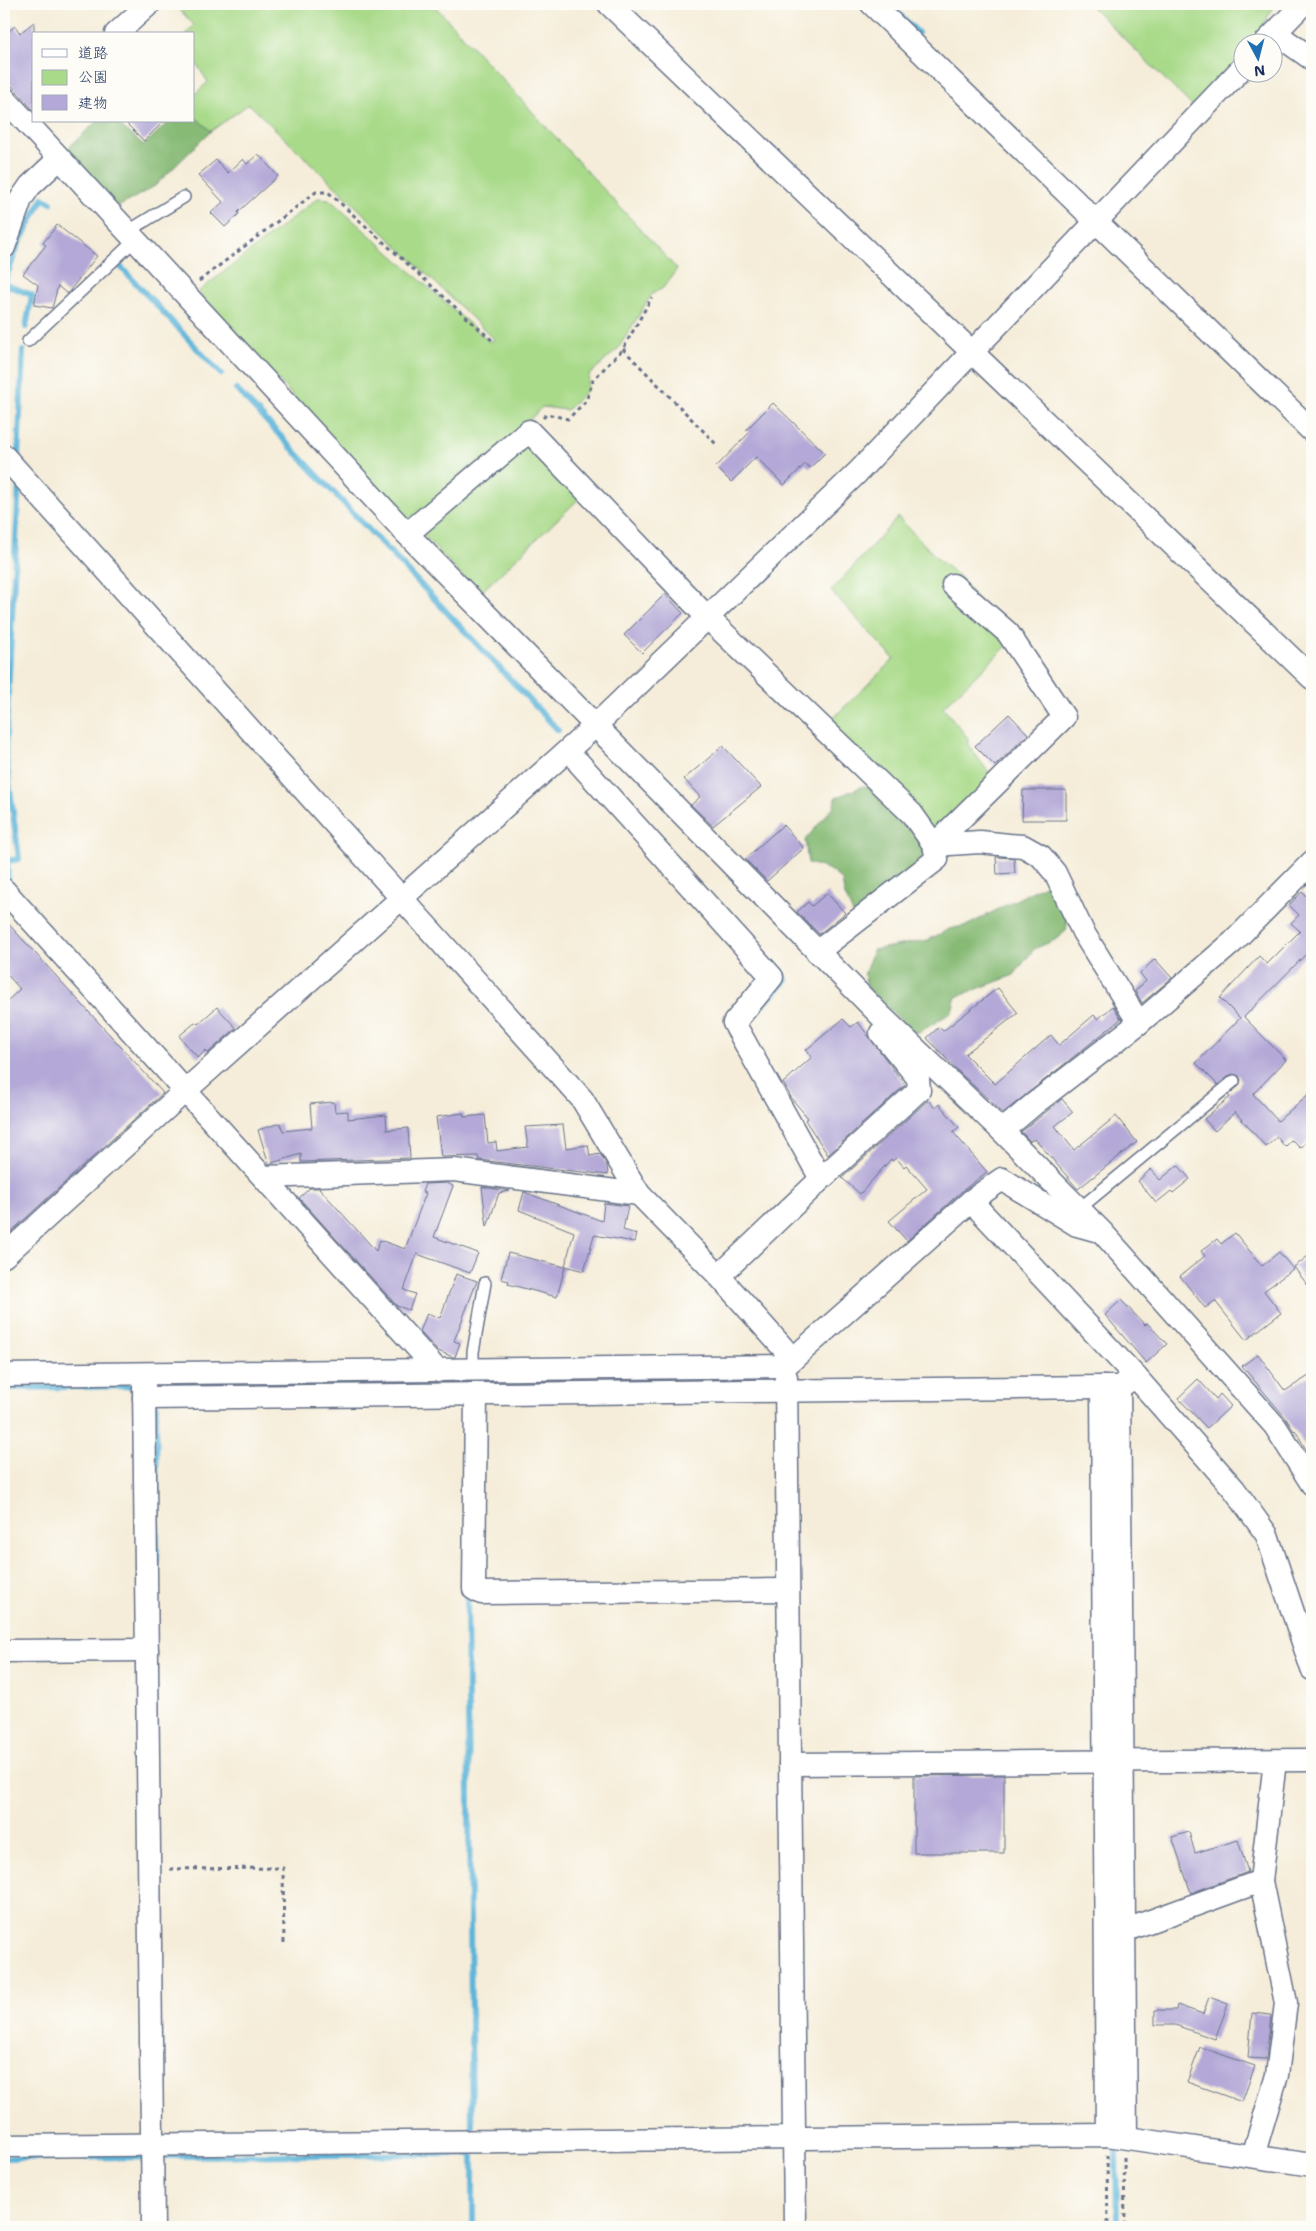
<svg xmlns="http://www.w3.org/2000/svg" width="1316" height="2231" viewBox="0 0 1316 2231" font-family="'Shantell Sans','Klee One',sans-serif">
	<rect width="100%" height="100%" fill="#fdfcf7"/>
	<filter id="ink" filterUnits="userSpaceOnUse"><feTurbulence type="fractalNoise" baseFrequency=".02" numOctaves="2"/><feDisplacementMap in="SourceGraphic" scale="10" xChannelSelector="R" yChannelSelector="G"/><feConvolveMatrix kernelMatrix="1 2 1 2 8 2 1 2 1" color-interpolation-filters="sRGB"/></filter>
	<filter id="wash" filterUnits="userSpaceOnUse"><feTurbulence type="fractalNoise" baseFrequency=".0096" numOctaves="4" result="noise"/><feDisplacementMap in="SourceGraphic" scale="20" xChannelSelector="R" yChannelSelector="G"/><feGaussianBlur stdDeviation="1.12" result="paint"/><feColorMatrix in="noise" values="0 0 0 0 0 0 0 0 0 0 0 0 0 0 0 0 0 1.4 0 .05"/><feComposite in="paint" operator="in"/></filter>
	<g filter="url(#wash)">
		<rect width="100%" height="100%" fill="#f5edd9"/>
		<g fill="#a9da89" stroke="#628474">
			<polygon points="174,4 433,4 677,269 663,288 652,294 618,349 589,375 587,390 567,410 542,407 520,430 416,519 405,519 198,292 318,198 329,199 490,342 494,339 249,104 211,131 194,116 194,95 208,82 194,60 194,34 185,34 194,25"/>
			<polygon points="1089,4 1270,4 1273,8 1253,42 1244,42 1243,54 1194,108"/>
			<polygon points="521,442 534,442 583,495 479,594 423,535"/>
			<polygon points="898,517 938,559 961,578 1010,643 943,707 968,738 968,745 994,779 936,837 826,725 894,659 831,591"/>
		</g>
		<g fill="#86ba75" stroke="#50746a">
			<polygon points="194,116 211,131 155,186 118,207 65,151 97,121 115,121 144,145 169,121 194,121"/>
			<polygon points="863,786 879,787 931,858 855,918 844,893 842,880 828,869 808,863 805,840 834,806 835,798"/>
			<polygon points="1052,881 1068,919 1066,931 1055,940 1034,949 1014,975 956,997 952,1012 920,1032 913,1032 868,989 864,975 873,950 928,940 949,929 968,925"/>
		</g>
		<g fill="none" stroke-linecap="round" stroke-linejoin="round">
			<g stroke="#5db5da" stroke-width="6">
				<polyline points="888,4 918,33"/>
				<polyline points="118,264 221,374"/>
				<polyline points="4,283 19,243 43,198 51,203"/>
				<polyline points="4,284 32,295 26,327"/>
				<polyline points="236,389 558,730"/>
				<polyline points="18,457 23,351"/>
				<polyline points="8,882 7,861 19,859 5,751 19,483"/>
				<polyline points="762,1006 786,980 778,971"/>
				<polyline points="4,1388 135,1386"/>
				<polyline points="156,1393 156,1386 469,1383"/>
				<polyline points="156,1404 157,1588"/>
				<polyline points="467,1591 472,2132"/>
				<polyline points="1116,2149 1117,2227"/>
				<polyline points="164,2156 472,2154"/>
				<polyline points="473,2157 473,2227"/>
				<polyline points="4,2158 144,2157 144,2161"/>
			</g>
		</g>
		<g id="blocks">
			<g fill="#b3a8d7">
				<polygon points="34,22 34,111 4,77 4,35 15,26 20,33"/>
				<polygon points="124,121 164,121 144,141"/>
				<polygon points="258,154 278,176 238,212 239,214 225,227 211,213 223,202 198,175 216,160 228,173 243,159 247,164"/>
				<polygon points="57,225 97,256 67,294 58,286 52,308 34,305 38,285 23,274 46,245 43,243"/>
				<polygon points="773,403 825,453 810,468 805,464 784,485 756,457 731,482 716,467 749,433 746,430"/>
				<polygon points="665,594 683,613 642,653 624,635"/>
				<polygon points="1009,714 1028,734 995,766 975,746"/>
				<polygon points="723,746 761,787 713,826 691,805 700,797 684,779"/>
				<polygon points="1023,790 1066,790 1066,820 1022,820"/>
				<polygon points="783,825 804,848 767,881 745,859"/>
				<polygon points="996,857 1014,858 1015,873 997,874"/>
				<polygon points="1302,892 1312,902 1312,948 1244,1017 1286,1060 1253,1094 1278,1121 1312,1091 1312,1138 1300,1148 1292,1140 1285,1147 1277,1137 1266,1147 1235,1112 1215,1131 1204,1119 1230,1097 1228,1095 1239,1086 1241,1080 1239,1076 1232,1074 1218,1085 1196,1063 1240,1018 1220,998 1259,956 1267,964 1300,931 1291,923 1299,915 1289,905"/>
				<polygon points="827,893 845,913 819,934 797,912 808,902 812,906"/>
				<polygon points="4,919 163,1093 4,1238 4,1004 20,989 4,971"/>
				<polygon points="1155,959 1172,978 1142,1003 1135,991 1146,981 1140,973"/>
				<polygon points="998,988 1018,1013 965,1054 995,1084 1051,1035 1059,1045 1094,1015 1098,1019 1113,1006 1121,1019 1003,1113 960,1073 927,1038 939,1027 943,1031"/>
				<polygon points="217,1007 236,1028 208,1053 206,1050 198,1058 179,1036 196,1022 198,1024"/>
				<polygon points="843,1019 851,1027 858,1022 905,1085 828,1155 805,1120 808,1118 792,1099 783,1083 812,1057 806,1050"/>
				<polygon points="1062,1099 1073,1112 1055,1126 1074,1150 1116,1116 1137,1142 1078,1189 1035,1139 1030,1141 1021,1132"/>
				<polygon points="928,1100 935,1108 939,1104 959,1127 953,1132 987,1172 962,1191 907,1241 889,1221 927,1189 906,1165 904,1167 896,1158 892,1161 891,1159 860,1194 842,1178"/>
				<polygon points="334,1102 335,1112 348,1111 348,1119 386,1115 387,1130 408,1128 410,1158 301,1162 301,1154 269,1164 258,1130 280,1123 283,1131 312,1128 310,1104"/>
				<polygon points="463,1113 464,1117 485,1115 488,1143 496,1142 497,1151 528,1147 525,1127 563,1125 566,1148 588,1145 590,1156 600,1154 607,1165 608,1175 479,1160 478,1156 441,1157 436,1117"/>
				<polygon points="1178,1165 1190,1179 1173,1193 1171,1191 1156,1203 1138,1181 1151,1169 1160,1180"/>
				<polygon points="447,1183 453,1186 434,1237 478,1253 470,1273 417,1254 404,1290 415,1294 409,1310 397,1306 299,1198 310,1188 319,1188 376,1251 380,1240 405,1249 426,1193 422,1192 425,1184"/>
				<polygon points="482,1187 510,1191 499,1193 487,1227"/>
				<polygon points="524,1192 602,1221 604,1203 628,1206 623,1230 636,1234 634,1242 594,1235 584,1271 565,1266 574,1232 519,1210"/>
				<polygon points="1235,1233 1262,1266 1279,1252 1293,1269 1264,1291 1281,1313 1246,1340 1215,1301 1205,1308 1180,1276 1205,1256 1201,1251 1217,1239 1221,1244"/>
				<polygon points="508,1253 565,1267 557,1297 508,1284 509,1281 501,1279"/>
				<polygon points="1312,1253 1312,1291 1294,1267"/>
				<polygon points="456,1274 477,1281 454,1341 460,1343 455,1357 453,1357 438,1351 420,1332 427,1313 440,1318"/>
				<polygon points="1121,1300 1145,1325 1147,1323 1167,1344 1146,1363 1105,1315"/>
				<polygon points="1258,1354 1285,1391 1312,1374 1312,1460 1295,1430 1294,1431 1285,1417 1242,1366"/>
				<polygon points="1198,1379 1216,1399 1220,1394 1231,1406 1207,1428 1178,1398"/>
				<polygon points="1004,1775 1004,1853 914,1853 914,1776"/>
				<polygon points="1189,1832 1195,1853 1238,1840 1248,1872 1191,1893 1172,1837"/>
				<polygon points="1209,1997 1228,2004 1215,2039 1175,2025 1155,2025 1155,2010 1176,2010 1177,2005 1203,2014"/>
				<polygon points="1252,2013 1271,2015 1266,2059 1248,2058"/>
				<polygon points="1200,2047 1255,2066 1242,2102 1187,2082"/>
			</g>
		</g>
	</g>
	<g filter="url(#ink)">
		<use href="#blocks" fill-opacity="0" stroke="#677289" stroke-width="1"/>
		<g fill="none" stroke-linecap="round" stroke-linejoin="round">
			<g stroke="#677289" stroke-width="14">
				<g id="service">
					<polyline points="127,232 184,197"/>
					<polyline points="28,341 135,240"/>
					<polyline points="1079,1209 1234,1081"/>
					<polyline points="473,1370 473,1352 485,1283"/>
				</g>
			</g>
			<g stroke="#677289" stroke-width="25">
				<g id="minor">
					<polyline points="609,4 1312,678"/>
					<polyline points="872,4 1312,431"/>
					<polyline points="1275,33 1312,59"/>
					<polyline points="116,34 149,4"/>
					<polyline points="1266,42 1303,4"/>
					<polyline points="4,98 407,534 881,1016 1002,1131 1102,1232 1275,1426 1312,1484"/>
					<polyline points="4,247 21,199 30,186 59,159"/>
					<polyline points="4,456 582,1099 639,1194 719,1276 793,1359"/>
					<polyline points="407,534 529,431 707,617 912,814 934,845 980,842 1009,845 1023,846 1041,856 1055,873 1083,932 1139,1023"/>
					<polyline points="579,763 772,977 734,1023 821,1179"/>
					<polyline points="4,890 438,1371"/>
					<polyline points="817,952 937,859 934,845 1064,717 1008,633 953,585"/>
					<polyline points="1002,1131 1034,1104 1139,1023 1233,942 1312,862"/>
					<polyline points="264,1177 454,1170 639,1194"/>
					<polyline points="971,1201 1136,1377 1234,1489 1267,1535 1312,1669"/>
					<polyline points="4,1256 185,1091 595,726 857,473 1244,66"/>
					<polyline points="719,1276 821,1179 919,1090 918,1078 881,1033"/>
					<polyline points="4,1375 785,1366 971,1201 1002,1179 1077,1225 1095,1230"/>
					<polyline points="786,1377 795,2227"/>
					<polyline points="144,1384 153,2227"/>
					<polyline points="1102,1387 1107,2135"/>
					<polyline points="1119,1387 1126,2137"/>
					<polyline points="476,1394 474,1589 481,1593 788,1590"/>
					<polyline points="144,1398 1102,1387 1119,1387 1136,1377"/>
					<polyline points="4,1651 147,1650"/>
					<polyline points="790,1764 1312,1760"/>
					<polyline points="1126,1930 1261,1881"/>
					<polyline points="4,2146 1107,2135 1312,2165"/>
					<polyline points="1253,2156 1277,2075 1286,2003 1261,1881 1275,1761"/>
				</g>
			</g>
			<g stroke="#677289" stroke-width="3" stroke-dasharray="4 4" stroke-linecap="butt">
				<polyline points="199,281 316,192 328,192 495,343"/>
				<polyline points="623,349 716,444"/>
				<polyline points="543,418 547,414 568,419 586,401 593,380 623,349 652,297"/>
				<polyline points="170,1869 283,1868 284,1945"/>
				<polyline points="1107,2155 1108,2227"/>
				<polyline points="1124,2157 1125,2227"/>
			</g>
			<use href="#service" stroke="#fff" stroke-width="11"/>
			<use href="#minor" stroke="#fff" stroke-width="22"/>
		</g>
	</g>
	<rect width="1316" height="2231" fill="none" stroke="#fdfcf7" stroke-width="20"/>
	<rect x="32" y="32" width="162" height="90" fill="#fdfcf7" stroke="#a3aaba"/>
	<rect x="42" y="49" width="25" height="8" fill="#ffffff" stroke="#a3aaba"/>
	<text x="78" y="58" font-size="15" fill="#1b2f5e">道路</text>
	<rect x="42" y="70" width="25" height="15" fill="#a9da89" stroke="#a3aaba"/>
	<text x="78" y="82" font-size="15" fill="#1b2f5e">公園</text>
	<rect x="42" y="95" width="25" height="15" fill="#b3a8d7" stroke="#a3aaba"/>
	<text x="78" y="108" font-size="15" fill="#1b2f5e">建物</text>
	<g transform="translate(1258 58) rotate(173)"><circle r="24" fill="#fdfcf7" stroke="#a3aaba"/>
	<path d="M0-4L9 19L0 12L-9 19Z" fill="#1f6fb2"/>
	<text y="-8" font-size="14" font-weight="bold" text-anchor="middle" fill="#1b2f5e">N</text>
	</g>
</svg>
